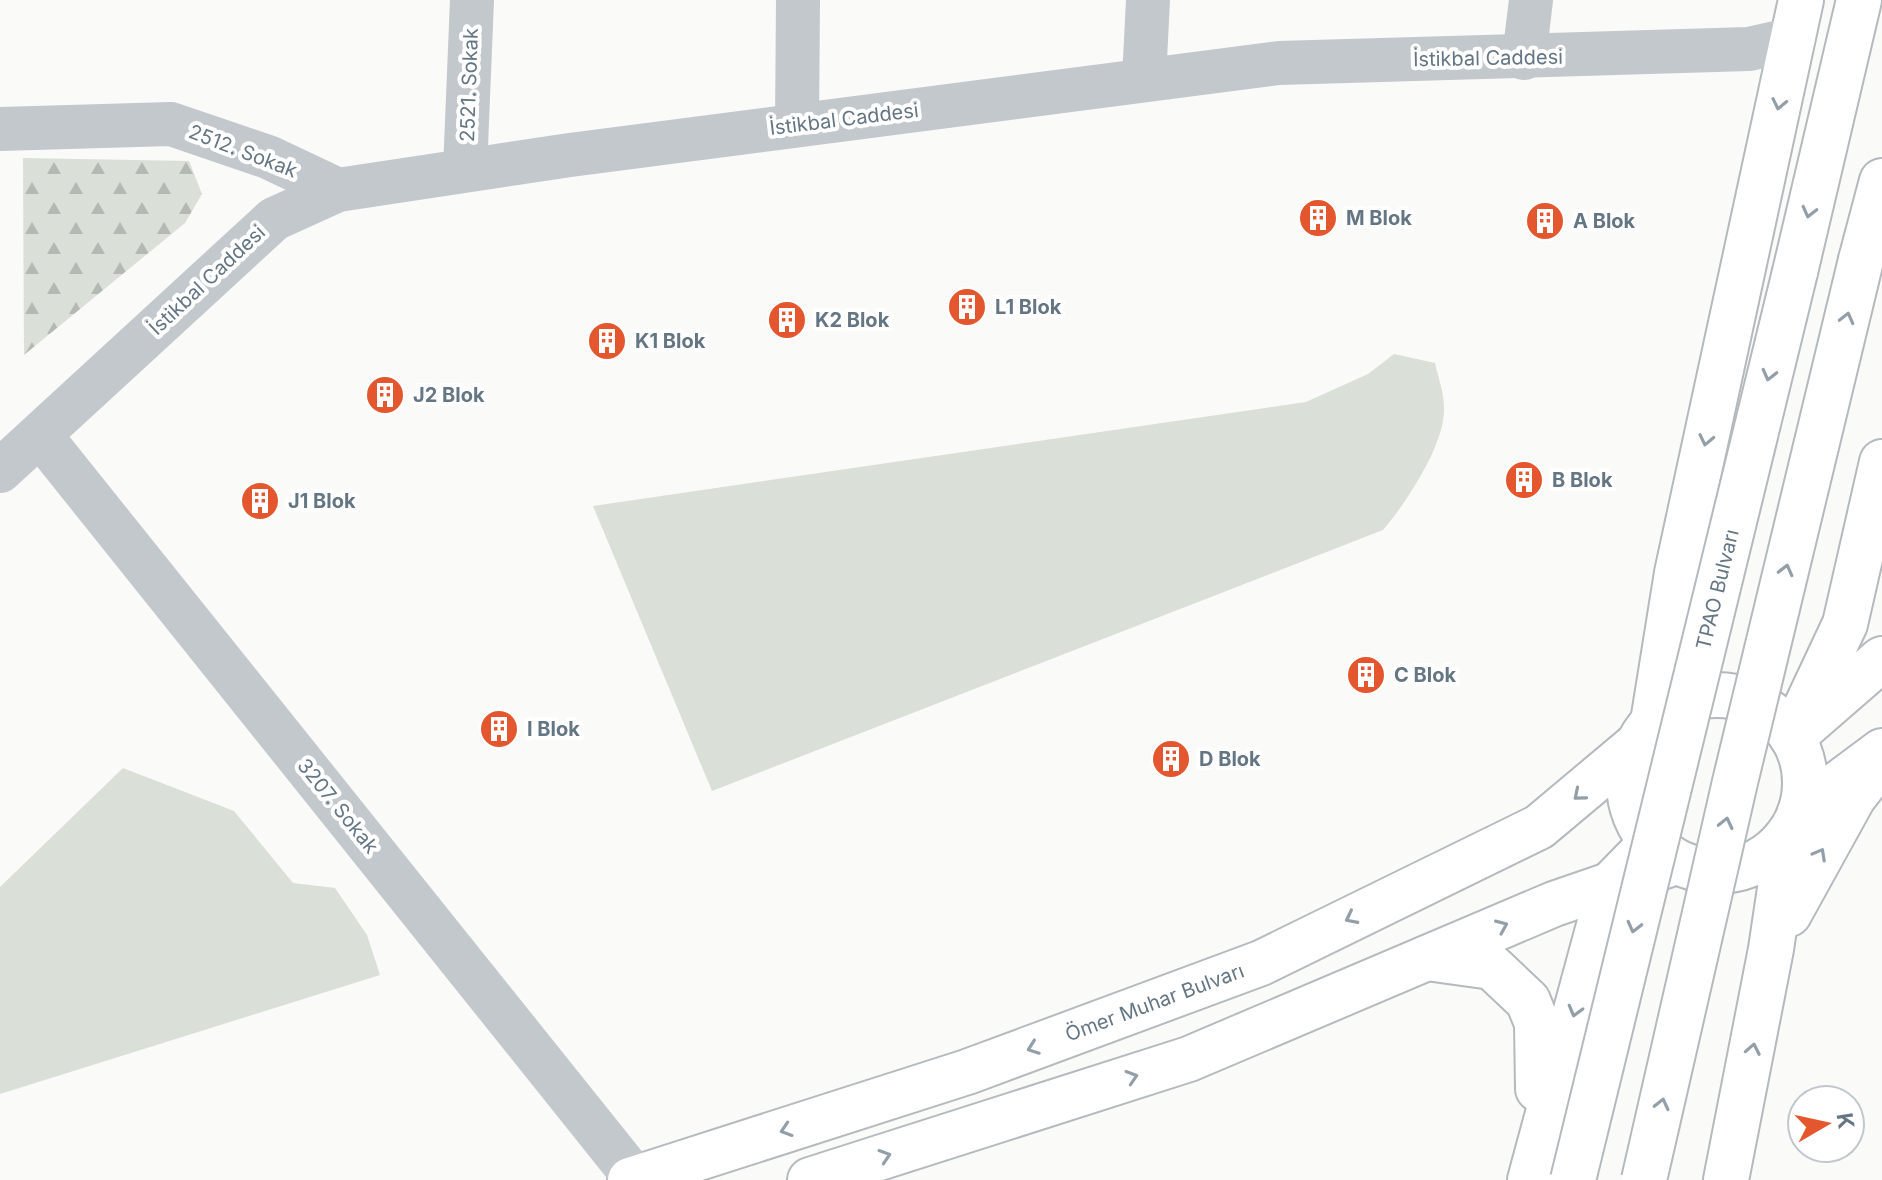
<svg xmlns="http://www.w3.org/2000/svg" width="1882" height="1180" viewBox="0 0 1882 1180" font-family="Inter,sans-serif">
	<defs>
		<pattern id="forest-firs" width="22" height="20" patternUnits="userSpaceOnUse" patternTransform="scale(2)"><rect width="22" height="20" fill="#dadfd7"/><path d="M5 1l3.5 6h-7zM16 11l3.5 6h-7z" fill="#b4b9b4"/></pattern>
	</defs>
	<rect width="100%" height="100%" fill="#fafaf8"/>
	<g fill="#dadfd7">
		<path d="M1394,354L1435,363C1438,377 1444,393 1444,407C1446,443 1406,503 1383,530L712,791L593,506L1306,402L1368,374Z"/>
		<polygon points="123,768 234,811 293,883 335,888 367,935 380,975 0,1094 0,887"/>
	</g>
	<polygon fill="url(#forest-firs)" points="23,158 189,161 202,194 185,223 24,355"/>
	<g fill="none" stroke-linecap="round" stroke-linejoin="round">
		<g stroke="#b5babe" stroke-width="48">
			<g id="major">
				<polyline points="1792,737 1882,659"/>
				<polyline points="1800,812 1882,751"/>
				<path id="s1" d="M630,1180L967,1072L1261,963L1539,827L1638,744"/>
				<polyline points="810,1180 1189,1059 1554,904 1676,862"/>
			</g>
		</g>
		<g stroke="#b4b9bd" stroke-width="48">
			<g id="highway">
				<polyline points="1861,260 1882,181"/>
				<polyline points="1795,272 1859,0"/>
				<circle cx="1717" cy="783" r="88"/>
				<polyline points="1653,722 1677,573 1801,0"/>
				<polyline points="1792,737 1845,624 1882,462"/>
				<polyline points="1789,914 1853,798 1882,760"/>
				<polyline points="1427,958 1492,967 1528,1001 1537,1023 1538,1089"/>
				<polyline points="1530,1180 1610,885 1651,843"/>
				<polyline points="1726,1180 1771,949 1788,835"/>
			</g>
		</g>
		<g stroke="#c3c8cc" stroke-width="44">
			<polyline points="1524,58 1531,0"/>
			<polyline points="1144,80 1148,0"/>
			<polyline points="797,125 798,0"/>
			<polyline points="0,129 171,124 268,157 338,190"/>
			<polyline points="465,170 472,0"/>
			<polyline points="40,435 635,1178"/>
			<polyline points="0,471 274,219 338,190 570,155 1279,63 1749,49 1793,39"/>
		</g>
		<use href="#major" stroke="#fff" stroke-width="44"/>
		<use href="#highway" stroke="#fff" stroke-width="44"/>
		<g stroke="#b4b9bd" stroke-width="48" stroke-linecap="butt">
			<g id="highway-bridge">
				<path id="s2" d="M1573,1180L1795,272"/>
				<polyline points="1644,1180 1735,782 1861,260"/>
			</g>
		</g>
		<use href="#highway-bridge" stroke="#fff" stroke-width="44"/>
	</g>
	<defs><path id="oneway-chevron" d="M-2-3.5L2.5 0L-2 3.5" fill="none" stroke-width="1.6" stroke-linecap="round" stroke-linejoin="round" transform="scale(2)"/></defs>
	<g stroke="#939fa8">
		<use href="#oneway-chevron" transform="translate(1779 104) rotate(102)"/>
		<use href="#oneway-chevron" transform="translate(1809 212) rotate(104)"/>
		<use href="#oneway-chevron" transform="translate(1847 318) rotate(-76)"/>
		<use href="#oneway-chevron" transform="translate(1769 375) rotate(104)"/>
		<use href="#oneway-chevron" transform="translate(1706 440) rotate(102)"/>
		<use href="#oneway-chevron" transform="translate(1786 570) rotate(-76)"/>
		<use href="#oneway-chevron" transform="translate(1579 795) rotate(140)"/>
		<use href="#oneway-chevron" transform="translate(1726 823) rotate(-77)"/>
		<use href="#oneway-chevron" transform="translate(1820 854) rotate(-61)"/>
		<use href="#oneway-chevron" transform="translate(1351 918) rotate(153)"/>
		<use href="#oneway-chevron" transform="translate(1502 926) rotate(-23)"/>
		<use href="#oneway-chevron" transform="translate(1634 927) rotate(104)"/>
		<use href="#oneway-chevron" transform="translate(1575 1011) rotate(105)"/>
		<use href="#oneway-chevron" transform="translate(1033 1048) rotate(160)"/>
		<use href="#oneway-chevron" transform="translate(1753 1049) rotate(-79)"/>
		<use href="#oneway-chevron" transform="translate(1132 1077) rotate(-18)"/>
		<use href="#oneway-chevron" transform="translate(1662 1104) rotate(-77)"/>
		<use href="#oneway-chevron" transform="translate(786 1130) rotate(162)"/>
		<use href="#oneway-chevron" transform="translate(885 1156) rotate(-18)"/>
	</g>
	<defs>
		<g id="building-disc" transform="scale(2)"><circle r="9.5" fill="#e4572e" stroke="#fff"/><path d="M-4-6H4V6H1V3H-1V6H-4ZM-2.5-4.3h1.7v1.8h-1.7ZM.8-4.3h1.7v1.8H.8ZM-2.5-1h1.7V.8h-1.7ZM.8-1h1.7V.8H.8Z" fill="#fff"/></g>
	</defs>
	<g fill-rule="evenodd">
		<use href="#building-disc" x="1318" y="218"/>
		<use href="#building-disc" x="1545" y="221"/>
		<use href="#building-disc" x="967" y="307"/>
		<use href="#building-disc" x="787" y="320"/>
		<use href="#building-disc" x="607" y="341"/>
		<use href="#building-disc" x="385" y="395"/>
		<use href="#building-disc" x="1524" y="480"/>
		<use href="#building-disc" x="260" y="501"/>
		<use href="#building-disc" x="1366" y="675"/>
		<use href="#building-disc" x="499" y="729"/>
		<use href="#building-disc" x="1171" y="759"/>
	</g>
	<g text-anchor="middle" stroke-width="8" stroke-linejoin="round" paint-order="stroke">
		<g font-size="20" fill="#657683" stroke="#fff">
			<text transform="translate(1488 58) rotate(-1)" y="7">İstikbal Caddesi</text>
			<text transform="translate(469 85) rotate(-88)" y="7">2521. Sokak</text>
			<text transform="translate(844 119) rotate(-7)" y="7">İstikbal Caddesi</text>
			<text transform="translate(243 151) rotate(21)" y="7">2512. Sokak</text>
			<text transform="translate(207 280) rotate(-43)" y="7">İstikbal Caddesi</text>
			<text dy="7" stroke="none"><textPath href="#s2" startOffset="608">TPAO Bulvarı</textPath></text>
			<text transform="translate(338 806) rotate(51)" y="7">3207. Sokak</text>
			<text dy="7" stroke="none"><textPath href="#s1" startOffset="554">Ömer Muhar Bulvarı</textPath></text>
		</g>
		<g font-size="20" font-weight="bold" fill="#657683" stroke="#fff" text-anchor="start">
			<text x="1346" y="225">M Blok</text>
			<text x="1573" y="228">A Blok</text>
			<text x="995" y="314">L1 Blok</text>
			<text x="815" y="327">K2 Blok</text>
			<text x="635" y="348">K1 Blok</text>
			<text x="413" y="402">J2 Blok</text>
			<text x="1552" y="487">B Blok</text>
			<text x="288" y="508">J1 Blok</text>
			<text x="1394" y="682">C Blok</text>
			<text x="527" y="736">I Blok</text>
			<text x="1199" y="766">D Blok</text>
		</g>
	</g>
	<g transform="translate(1826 1124) rotate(81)"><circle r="38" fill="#ffffff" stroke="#c1c8cd" stroke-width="2"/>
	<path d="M0-6L14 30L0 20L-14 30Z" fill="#e4572e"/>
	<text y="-12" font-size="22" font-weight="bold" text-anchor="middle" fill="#657683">K</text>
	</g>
</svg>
